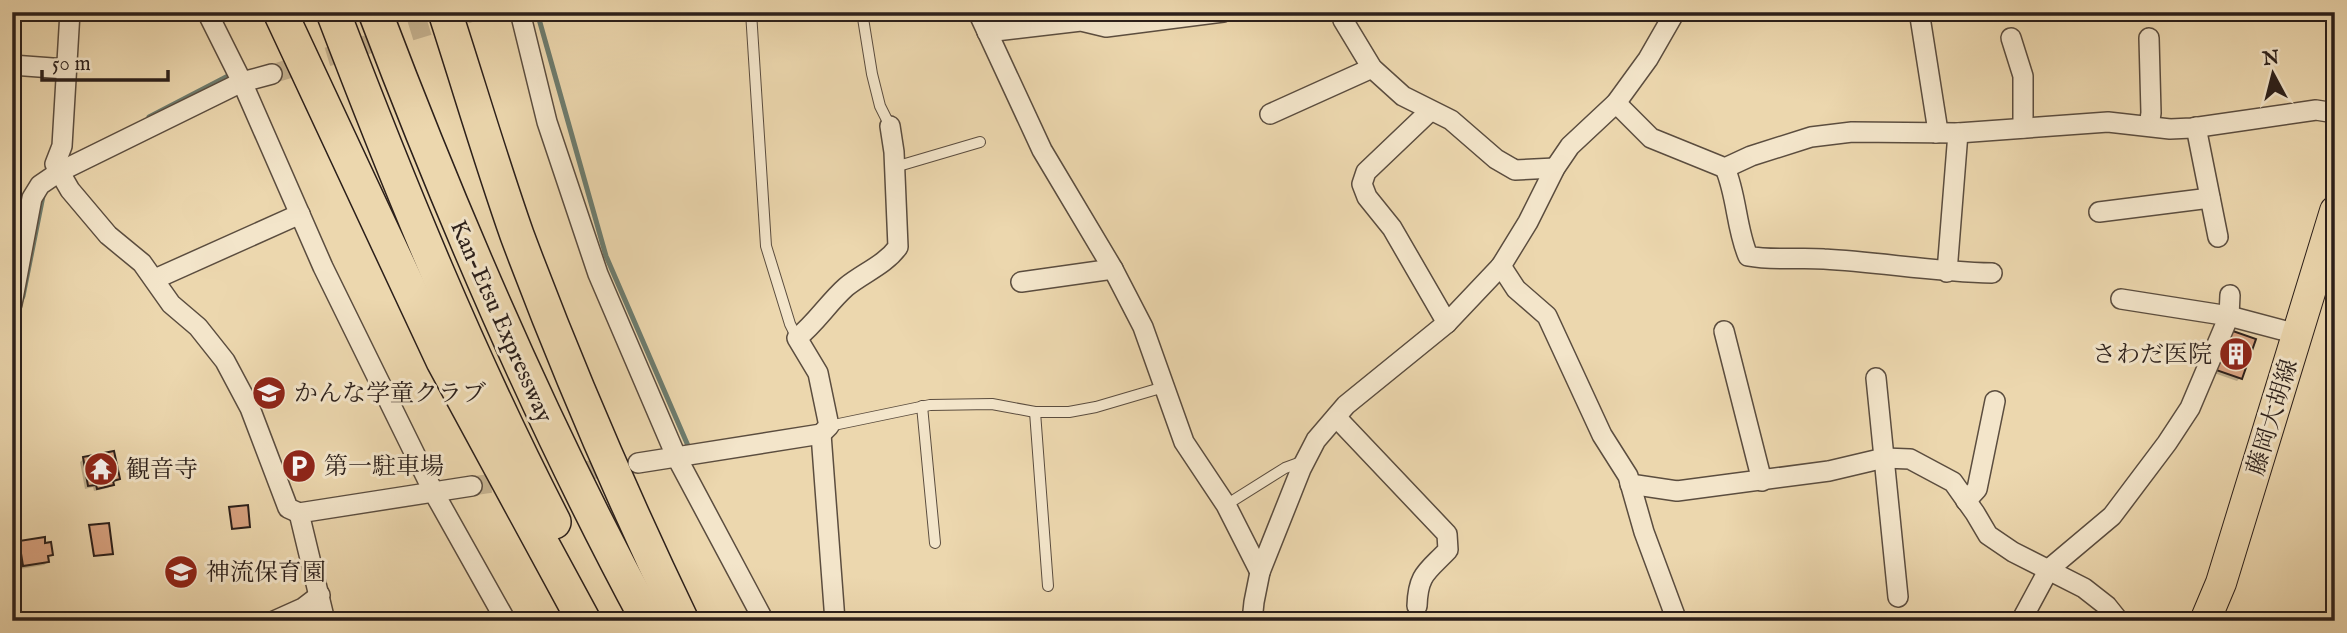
<svg xmlns="http://www.w3.org/2000/svg" width="2347" height="633" viewBox="0 0 2347 633" font-family="'IM FELL English','Noto Serif JP',serif">
	<rect width="100%" height="100%" fill="#ecd7ae"/>
	<filter id="stains"><feTurbulence type="fractalNoise" baseFrequency=".00286" numOctaves="4"/><feColorMatrix values="0 0 0 0 .2 0 0 0 0 .09 0 0 0 0 .02 0 0 0 .5 -.17"/></filter>
	<radialGradient id="worn" r=".72"><stop offset=".6" stop-color="#630" stop-opacity="0"/><stop offset="1" stop-color="#630" stop-opacity=".3"/></radialGradient>
	<g fill="#0003">
		<polygon points="2227,335 2240,378 2237,381 2214,373"/>
		<polygon points="84,459 118,479 108,488 94,491 93,487 85,489 80,462"/>
		<polygon points="90,527 112,553 110,554 93,556"/>
		<polygon points="20,542 44,545 51,554 47,558 48,562 44,565 20,569 16,546"/>
	</g>
	<g fill="none" stroke-linecap="round" stroke-linejoin="round">
		<g stroke="#6d7c6e" stroke-width="5">
			<polyline points="537,12 606,256 689,448"/>
			<polyline points="149,117 228,76"/>
			<polyline points="12,322 23,296 43,196"/>
		</g>
	</g>
	<g fill="#d9a381" stroke="#2b1f1a" stroke-width="2">
		<polygon points="2230,330 2256,339 2242,379 2216,370"/>
		<polygon points="114,451 120,479 113,481 114,485 97,489 96,485 88,486 83,457"/>
		<polygon points="248,505 250,527 232,529 229,507"/>
		<polygon points="109,523 113,554 94,556 89,525"/>
		<polygon points="45,537 45,543 51,542 53,555 48,556 49,562 23,566 19,541"/>
	</g>
	<g fill="none" stroke-linecap="round" stroke-linejoin="round">
		<g stroke="#c5b290" stroke-width="19" stroke-dasharray="19 10" stroke-linecap="butt">
			<polyline points="272,74 473,12"/>
			<polyline points="472,486 620,466"/>
		</g>
		<g stroke="#5b4d3f" stroke-width="12">
			<g id="service">
				<polyline points="751,12 766,246 790,324 797,338"/>
				<polyline points="862,12 872,74 880,106 890,126"/>
				<polyline points="895,167 980,142"/>
				<polyline points="922,406 935,543"/>
				<polyline points="1035,412 1048,586"/>
				<polyline points="829,426 930,405 992,404 1035,412 1069,412 1096,407 1164,387"/>
				<polyline points="1226,505 1285,468 1304,461"/>
			</g>
		</g>
		<g stroke="#5b4d3f" stroke-width="22">
			<g id="minor">
				<polyline points="70,12 62,146 55,164 70,190 108,235 142,263 171,304 198,327 225,361 250,408 288,508 299,513"/>
				<polyline points="207,12 242,82 323,267 433,491 506,621"/>
				<polyline points="520,12 547,122 598,274 676,456 764,621"/>
				<polyline points="978,12 1042,150 1113,269 1143,327 1184,442 1226,505 1260,572"/>
				<polyline points="1343,12 1343,20 1372,68 1403,96 1451,120 1496,159 1515,170 1555,168"/>
				<polyline points="1920,17 1937,125 1936,133"/>
				<polyline points="987,32 1081,21 1106,27 1223,12"/>
				<polyline points="2011,38 2023,76 2023,128"/>
				<polyline points="2149,38 2151,113 2149,126"/>
				<polyline points="12,65 66,69"/>
				<polyline points="1616,103 1651,138 1725,168 1751,156 1811,137 1852,132 1958,133 2108,122 2170,129 2192,128 2316,110 2335,113"/>
				<polyline points="1430,111 1366,172 1362,184 1367,197 1392,228 1447,323"/>
				<polyline points="1270,114 1372,68"/>
				<polyline points="2196,127 2218,237"/>
				<path d="M1725,168C1737,196 1736,228 1748,256C1774,261 1798,257 1824,259C1880,262 1935,272 1992,273"/>
				<polyline points="2099,212 2210,198"/>
				<polyline points="1501,266 1516,289 1547,316 1602,435 1628,476 1644,532 1677,621"/>
				<polyline points="1947,272 1958,133"/>
				<polyline points="155,279 300,214"/>
				<polyline points="1021,282 1113,269"/>
				<polyline points="2121,299 2229,316 2297,334"/>
				<polyline points="12,304 32,198 40,185 59,172 242,82 272,74"/>
				<polyline points="1724,331 1762,481"/>
				<polyline points="1876,378 1898,597"/>
				<path d="M1336,417L1447,534L1448,550C1427,572 1418,574 1417,606"/>
				<polyline points="821,434 835,621"/>
				<path d="M638,463L821,434L829,426L818,373L797,338C816,323 828,303 846,287C863,273 885,265 898,247L894,152L890,126"/>
				<polyline points="1630,484 1677,491 1829,471 1884,458 1910,459 1953,482 1975,513 1988,535 2013,552 2084,588 2107,606 2119,621"/>
				<polyline points="1966,501 1977,489 1995,401"/>
				<polyline points="274,621 303,608 320,595"/>
				<polyline points="325,621 299,513 472,486"/>
				<polyline points="1252,621 1254,602 1260,572 1301,469 1316,440 1346,405 1447,323 1501,266 1528,222 1555,168 1570,146 1616,103 1648,59 1675,12"/>
				<polyline points="2021,621 2049,569 2112,516 2167,443 2190,408 2229,316 2230,295"/>
			</g>
		</g>
		<g stroke="#2b1f1a" stroke-width="32">
			<polyline id="primary" points="2205,621 2221,583 2335,211"/>
		</g>
		<g stroke="#2b1f1a" stroke-width="36">
			<g id="motorway">
				<polyline points="280,12 443,361 584,621"/>
				<path d="M333,12C399,185 469,357 554,522"/>
				<path d="M375,12C454,220 542,425 648,621"/>
				<path d="M445,12C469,86 491,161 517,235C566,366 621,494 682,621"/>
			</g>
		</g>
		<use href="#service" stroke="#f3e5ca" stroke-width="10"/>
		<use href="#minor" stroke="#f3e5ca" stroke-width="19"/>
		<use href="#primary" stroke="#ecd7ae" stroke-width="30"/>
		<use href="#motorway" stroke="#ecd7ae" stroke-width="33"/>
	</g>
	<defs>
		<g id="building-disc" transform="scale(1.75)"><circle r="9.5" fill="#8f2418" stroke="#f3e5ca"/><path d="M-4-6H4V6H1V3H-1V6H-4ZM-2.5-4.3h1.7v1.8h-1.7ZM.8-4.3h1.7v1.8H.8ZM-2.5-1h1.7V.8h-1.7ZM.8-1h1.7V.8H.8Z" fill="#fff"/></g>
		<g id="school-disc" transform="scale(1.75)"><circle r="9.5" fill="#8f2418" stroke="#f3e5ca"/><path d="M0-5L7-2L0 1L-7-2ZM-4 1L0 2.5L4 1V4Q0 6-4 4Z" fill="#fff"/></g>
		<g id="parking-disc" transform="scale(1.75)"><circle r="9.5" fill="#8f2418" stroke="#f3e5ca"/><path d="M-3.5-5.5H1a3.5 3.5 0 0 1 0 7H-1V5.5H-3.5ZM-1-3.4V-.6H.8a1.4 1.4 0 0 0 0-2.8Z" fill="#fff"/></g>
		<g id="temple-disc" transform="scale(1.75)"><circle r="9.5" fill="#8f2418" stroke="#f3e5ca"/><path d="M0-6L5-2H3V0L6.5 2.5H4V6H1.5V3h-3V6H-4V2.5H-6.5L-3 0V-2H-5Z" fill="#fff"/></g>
	</defs>
	<g fill-rule="evenodd">
		<use href="#building-disc" x="2236" y="354"/>
		<use href="#school-disc" x="269" y="393"/>
		<use href="#parking-disc" x="299" y="466"/>
		<use href="#temple-disc" x="101" y="469"/>
		<use href="#school-disc" x="181" y="572"/>
	</g>
	<g text-anchor="middle" stroke-width="6" stroke-linejoin="round" paint-order="stroke">
		<g font-size="24" fill="#2b1f1a" stroke="#f3e5ca">
			<text transform="translate(502 321) rotate(66)" y="8">Kan-Etsu Expressway</text>
			<text transform="translate(2272 417) rotate(-73)" y="8">藤岡大胡線</text>
		</g>
		<g font-size="24" fill="#2b1f1a" stroke="#f3e5ca" text-anchor="start">
			<text x="2212" y="362" text-anchor="end">さわだ医院</text>
			<text x="294" y="401">かんな学童クラブ</text>
			<text x="324" y="474">第一駐車場</text>
			<text x="126" y="477">観音寺</text>
			<text x="206" y="580">神流保育園</text>
		</g>
	</g>
	<rect width="2347" height="633" fill="none" stroke="#ecd7ae" stroke-width="42"/>
	<rect x="14" y="14" width="2319" height="605" fill="none" stroke="#2b1f1a" stroke-width="3.5"/>
	<rect x="21" y="21" width="2305" height="591" fill="none" stroke="#2b1f1a" stroke-width="2"/>
	<g transform="translate(2273 74) rotate(353)" stroke="#f3e5ca" stroke-width="5" paint-order="stroke">
	<path d="M0-5L12 26L0 18L-12 26Z" fill="#2b1f1a"/>
	<text y="-10" font-size="19" font-weight="bold" text-anchor="middle" fill="#2b1f1a">N</text>
	</g>
	<path d="M42 70v10h126v-10" fill="none" stroke="#2b1f1a" stroke-width="3.5"/>
	<text x="52" y="70" font-size="21" fill="#2b1f1a" stroke="#f3e5ca" stroke-width="5" paint-order="stroke">50 m</text>
	<rect width="100%" height="100%" filter="url(#stains)"/>
	<rect width="100%" height="100%" fill="url(#worn)"/>
</svg>
